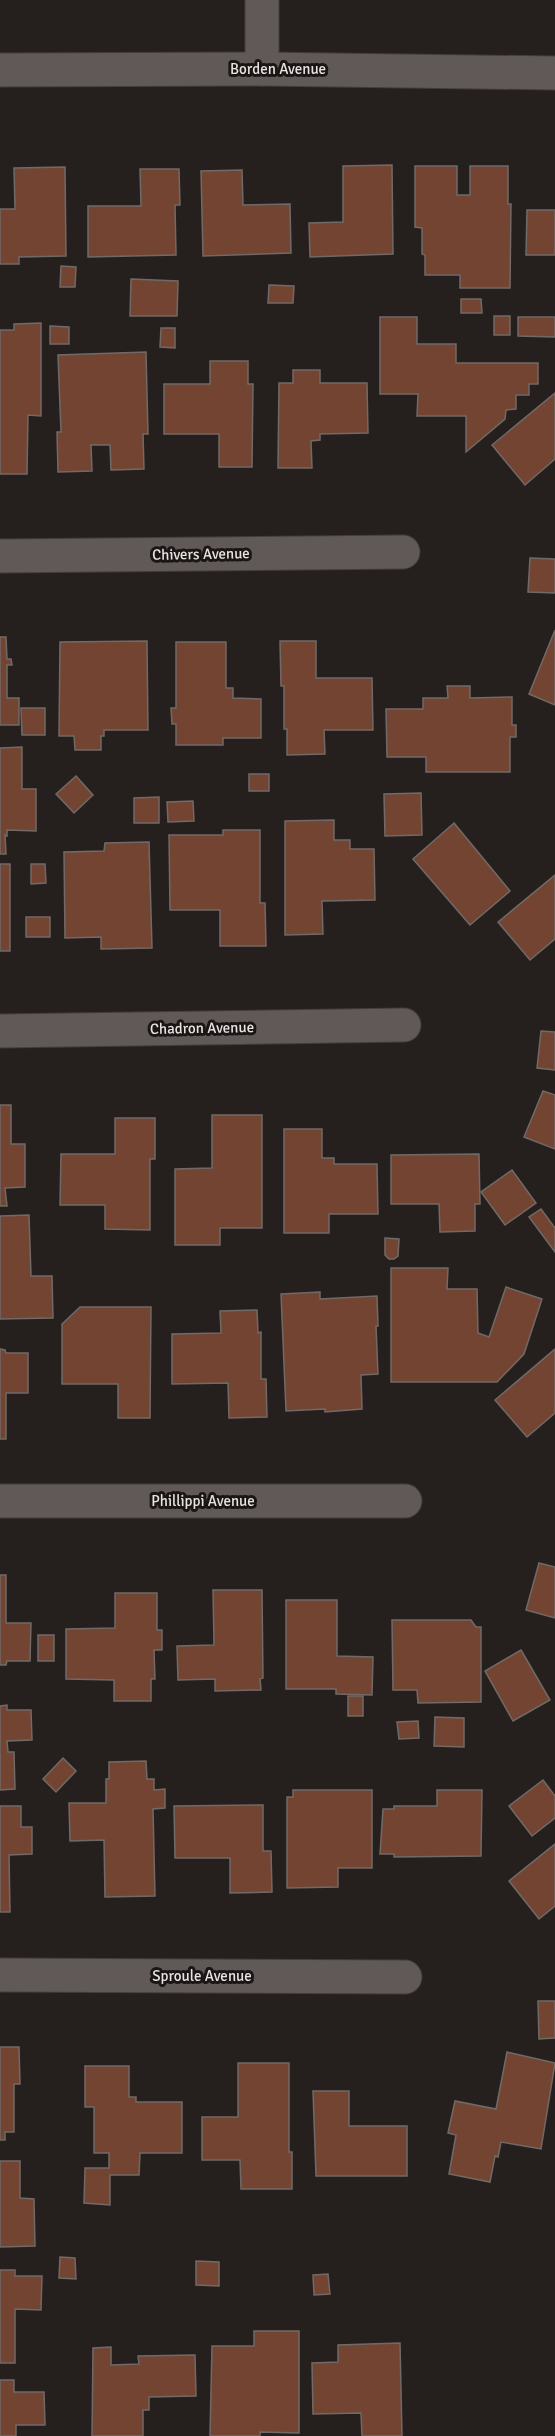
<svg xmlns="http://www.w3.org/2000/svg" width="555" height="2436" viewBox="0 0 555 2436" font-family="Signika,sans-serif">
	<rect width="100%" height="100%" fill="#25201e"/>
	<g fill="#744433" stroke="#706a67" stroke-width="1.5">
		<polygon points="392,165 393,254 310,257 309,223 343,222 343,166"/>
		<polygon points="415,166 457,166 457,195 470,195 470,166 508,166 508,204 511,204 510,288 460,288 460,275 425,275 425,255 422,254 422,228 415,227"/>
		<polygon points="65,167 66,256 19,257 19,264 0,264 0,209 15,209 14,168"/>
		<polygon points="140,169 179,169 180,205 175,205 176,255 88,257 88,206 141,206"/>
		<polygon points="242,170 243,205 290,204 291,253 203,256 201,171"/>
		<polygon points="527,210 555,210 555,255 526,255"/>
		<polygon points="61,266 76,267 75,287 60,287"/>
		<polygon points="131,279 178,281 177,316 130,316"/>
		<polygon points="269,285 294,286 293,303 268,303"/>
		<polygon points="461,299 481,299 482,313 461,313"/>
		<rect x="494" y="316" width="16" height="19"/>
		<polygon points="380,317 417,317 417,344 456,344 456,363 538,363 538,384 529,384 529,395 516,395 516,409 506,410 505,419 466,452 466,416 417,416 418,394 380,394"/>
		<polygon points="518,317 555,317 555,337 518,336"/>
		<polygon points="41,323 41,416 28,415 27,474 0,474 0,330 14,330 14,324"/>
		<polygon points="50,326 69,327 69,344 50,344"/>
		<polygon points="161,328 175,328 175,348 160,347"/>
		<polygon points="146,352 148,434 143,434 144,469 111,470 110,445 91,445 92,471 58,472 57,432 61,432 58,355"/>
		<polygon points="210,361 248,361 248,384 253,384 252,467 219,467 219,434 164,434 164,384 210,384"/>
		<polygon points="293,370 320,370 320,383 367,383 368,433 320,434 320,440 311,441 312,468 278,468 279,383 293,383"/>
		<polygon points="555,393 555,459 525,485 492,445"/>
		<polygon points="530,558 555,559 555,593 528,592"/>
		<polygon points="555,630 555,705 529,694"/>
		<polygon points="0,637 6,637 7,659 11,659 12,665 7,665 7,698 19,698 19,725 0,725"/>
		<polygon points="147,641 148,730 104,730 104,736 101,736 101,750 75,750 74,736 59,736 60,642"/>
		<polygon points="280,641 316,641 316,678 372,678 373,730 324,730 325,754 287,755 287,729 284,729 284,686 281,686"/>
		<polygon points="176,642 226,642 226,688 233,688 233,698 261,699 261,738 223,738 223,745 176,745 176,724 172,724 171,708 176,708"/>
		<polygon points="447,686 470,686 470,698 512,697 512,725 516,725 516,737 510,737 510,772 426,772 426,757 387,757 386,709 423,709 423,698 448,698"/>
		<polygon points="21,708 45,708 45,735 22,735"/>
		<polygon points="22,747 22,789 36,789 36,831 7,830 7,836 5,835 6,854 0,854 0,748"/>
		<rect x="249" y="774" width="20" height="17"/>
		<polygon points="76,776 93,795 74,813 56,794"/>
		<polygon points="421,793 422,835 385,836 384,794"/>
		<polygon points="159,797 159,823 134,823 134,798"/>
		<polygon points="193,801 194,821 168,822 167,802"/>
		<polygon points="334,820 334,840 350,840 350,849 374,849 375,900 322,901 323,934 285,935 285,821"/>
		<polygon points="454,823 510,891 470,925 413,859"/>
		<polygon points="223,830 260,830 260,903 265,903 266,946 220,946 220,910 170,910 169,835 223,835"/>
		<polygon points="149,842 152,948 101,949 101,937 65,938 64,852 104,851 105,843"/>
		<rect x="0" y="864" width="10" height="87"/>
		<polygon points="31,864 45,864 46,883 31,884"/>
		<polygon points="555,875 555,939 530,960 498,922"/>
		<rect x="26" y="917" width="24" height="20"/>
		<polygon points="541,1031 555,1032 555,1070 537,1068"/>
		<polygon points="543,1091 555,1095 555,1149 524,1137"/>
		<polygon points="0,1105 11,1105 11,1144 25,1144 25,1187 5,1188 7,1206 0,1206"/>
		<polygon points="212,1115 262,1115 262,1228 220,1228 220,1245 175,1245 175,1169 212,1168"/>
		<polygon points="115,1118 155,1118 155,1159 150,1159 150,1230 105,1229 105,1205 60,1205 61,1154 115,1154"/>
		<polygon points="284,1129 322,1129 322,1158 334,1158 334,1164 377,1164 378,1214 329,1214 329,1233 284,1233"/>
		<polygon points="479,1154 480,1204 475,1204 475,1231 440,1232 439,1204 391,1204 391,1155"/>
		<polygon points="512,1170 536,1203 505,1225 481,1192"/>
		<polygon points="541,1209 555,1228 555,1252 529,1217"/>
		<polygon points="29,1215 31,1276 52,1276 53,1318 0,1319 0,1216"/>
		<polygon points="385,1238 399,1239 398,1256 394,1259 389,1259 385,1255"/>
		<polygon points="391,1268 448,1268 447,1289 477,1289 478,1333 489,1337 506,1287 542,1299 524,1354 497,1382 391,1382"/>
		<polygon points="320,1292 320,1299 377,1296 378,1326 376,1326 378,1374 361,1375 362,1409 325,1412 325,1409 286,1411 281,1294"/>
		<polygon points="80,1307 151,1307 150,1418 118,1418 118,1384 62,1384 62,1324"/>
		<polygon points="257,1310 258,1333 261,1332 261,1379 266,1379 267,1417 229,1418 228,1383 172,1384 172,1334 221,1333 220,1311"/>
		<polygon points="0,1349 5,1350 6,1353 28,1353 28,1393 6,1393 6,1439 0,1439"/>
		<polygon points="555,1349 555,1413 527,1437 495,1400"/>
		<polygon points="539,1563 555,1567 555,1618 526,1610"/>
		<polygon points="0,1575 6,1575 6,1623 31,1623 30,1661 7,1661 6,1665 0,1665"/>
		<polygon points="213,1590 262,1590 263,1678 260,1679 261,1690 215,1691 215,1679 178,1680 177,1646 214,1645"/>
		<polygon points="115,1593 157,1593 157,1630 162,1630 162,1650 154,1650 155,1679 151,1679 151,1701 114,1701 114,1680 66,1679 66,1629 115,1628"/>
		<polygon points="286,1600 337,1600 337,1656 373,1657 372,1695 336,1694 336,1689 286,1689"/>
		<polygon points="392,1620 471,1620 476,1627 481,1627 481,1702 418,1703 417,1690 393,1690"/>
		<rect x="38" y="1635" width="16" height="26"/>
		<polygon points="521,1650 550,1700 513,1721 485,1671"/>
		<rect x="348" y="1696" width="15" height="20"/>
		<polygon points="7,1705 7,1710 31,1710 32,1740 7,1741 8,1752 14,1752 15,1789 0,1790 0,1706"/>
		<polygon points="435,1717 464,1718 464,1747 434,1746"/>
		<polygon points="418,1721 419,1738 399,1739 397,1722"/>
		<polygon points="63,1758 76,1771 56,1792 43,1779"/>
		<polygon points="146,1761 147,1779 154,1779 154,1790 165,1789 165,1808 153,1809 155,1896 105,1897 104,1840 70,1841 69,1803 106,1803 106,1779 109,1779 109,1762"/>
		<polygon points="543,1780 555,1796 555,1818 532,1836 509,1806"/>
		<polygon points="293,1790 372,1790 372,1868 338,1868 338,1887 287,1888 287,1797 293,1797"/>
		<polygon points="437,1790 482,1790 481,1856 394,1857 394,1854 380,1854 383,1809 394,1809 394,1806 437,1806"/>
		<polygon points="263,1805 263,1851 271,1851 272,1892 230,1893 230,1858 175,1858 174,1806"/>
		<polygon points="0,1806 21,1806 21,1827 32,1827 32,1854 9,1855 10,1912 0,1912"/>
		<polygon points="555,1844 555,1906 539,1919 509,1881"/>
		<polygon points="538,2001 555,2001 555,2038 539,2039"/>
		<polygon points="0,2047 19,2047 20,2084 14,2084 14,2132 5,2132 5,2140 0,2140"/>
		<polygon points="507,2052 555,2063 541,2149 501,2142 498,2157 495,2156 490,2182 449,2174 456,2135 448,2133 455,2101 496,2109"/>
		<polygon points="238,2063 289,2063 289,2152 292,2152 292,2189 241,2189 240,2160 202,2160 202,2117 238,2117"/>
		<polygon points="85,2066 129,2066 129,2097 136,2097 136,2102 182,2102 182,2153 140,2153 139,2175 110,2175 110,2205 84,2203 85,2168 109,2168 109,2153 94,2153 94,2107 85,2107"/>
		<polygon points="313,2091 349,2091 349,2126 407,2126 407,2176 316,2176"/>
		<polygon points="0,2161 20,2161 20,2198 34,2199 35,2246 0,2247"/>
		<polygon points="60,2257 75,2258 76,2279 59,2278"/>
		<polygon points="196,2261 219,2262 219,2286 196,2285"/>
		<polygon points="0,2270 15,2270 15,2276 42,2276 41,2310 15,2309 15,2363 0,2363"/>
		<polygon points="328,2274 330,2294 314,2295 313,2275"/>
		<polygon points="254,2331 299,2331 299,2433 260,2432 260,2436 210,2436 212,2346 254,2346"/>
		<polygon points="400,2343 402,2436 362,2436 361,2413 313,2414 312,2363 338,2362 338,2345"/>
		<polygon points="111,2347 111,2365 139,2364 138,2356 195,2355 196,2396 149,2397 149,2410 143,2410 143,2436 92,2436 93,2348"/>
		<polygon points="0,2380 14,2380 14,2392 44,2392 45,2425 16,2425 16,2436 0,2436"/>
	</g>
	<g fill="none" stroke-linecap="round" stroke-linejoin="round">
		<g stroke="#423e3c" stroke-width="35">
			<g id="street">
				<polyline points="262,0 262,69"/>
				<polyline points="0,70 262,69 555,73"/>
				<polyline points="0,556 403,552"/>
				<polyline points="0,1031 404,1025"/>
				<polyline points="0,1501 405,1501"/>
				<polyline points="0,1975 405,1977"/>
			</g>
		</g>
		<use href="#street" stroke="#605957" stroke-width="33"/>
	</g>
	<g text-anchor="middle" stroke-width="6" stroke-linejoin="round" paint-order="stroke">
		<g font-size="15" fill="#e7e4e2" stroke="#1b1615">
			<text x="278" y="74">Borden Avenue</text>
			<text transform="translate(201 554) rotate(-1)" y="5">Chivers Avenue</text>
			<text transform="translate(202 1028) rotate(-1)" y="5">Chadron Avenue</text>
			<text x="203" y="1506">Phillippi Avenue</text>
			<text x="202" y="1981">Sproule Avenue</text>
		</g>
	</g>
</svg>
